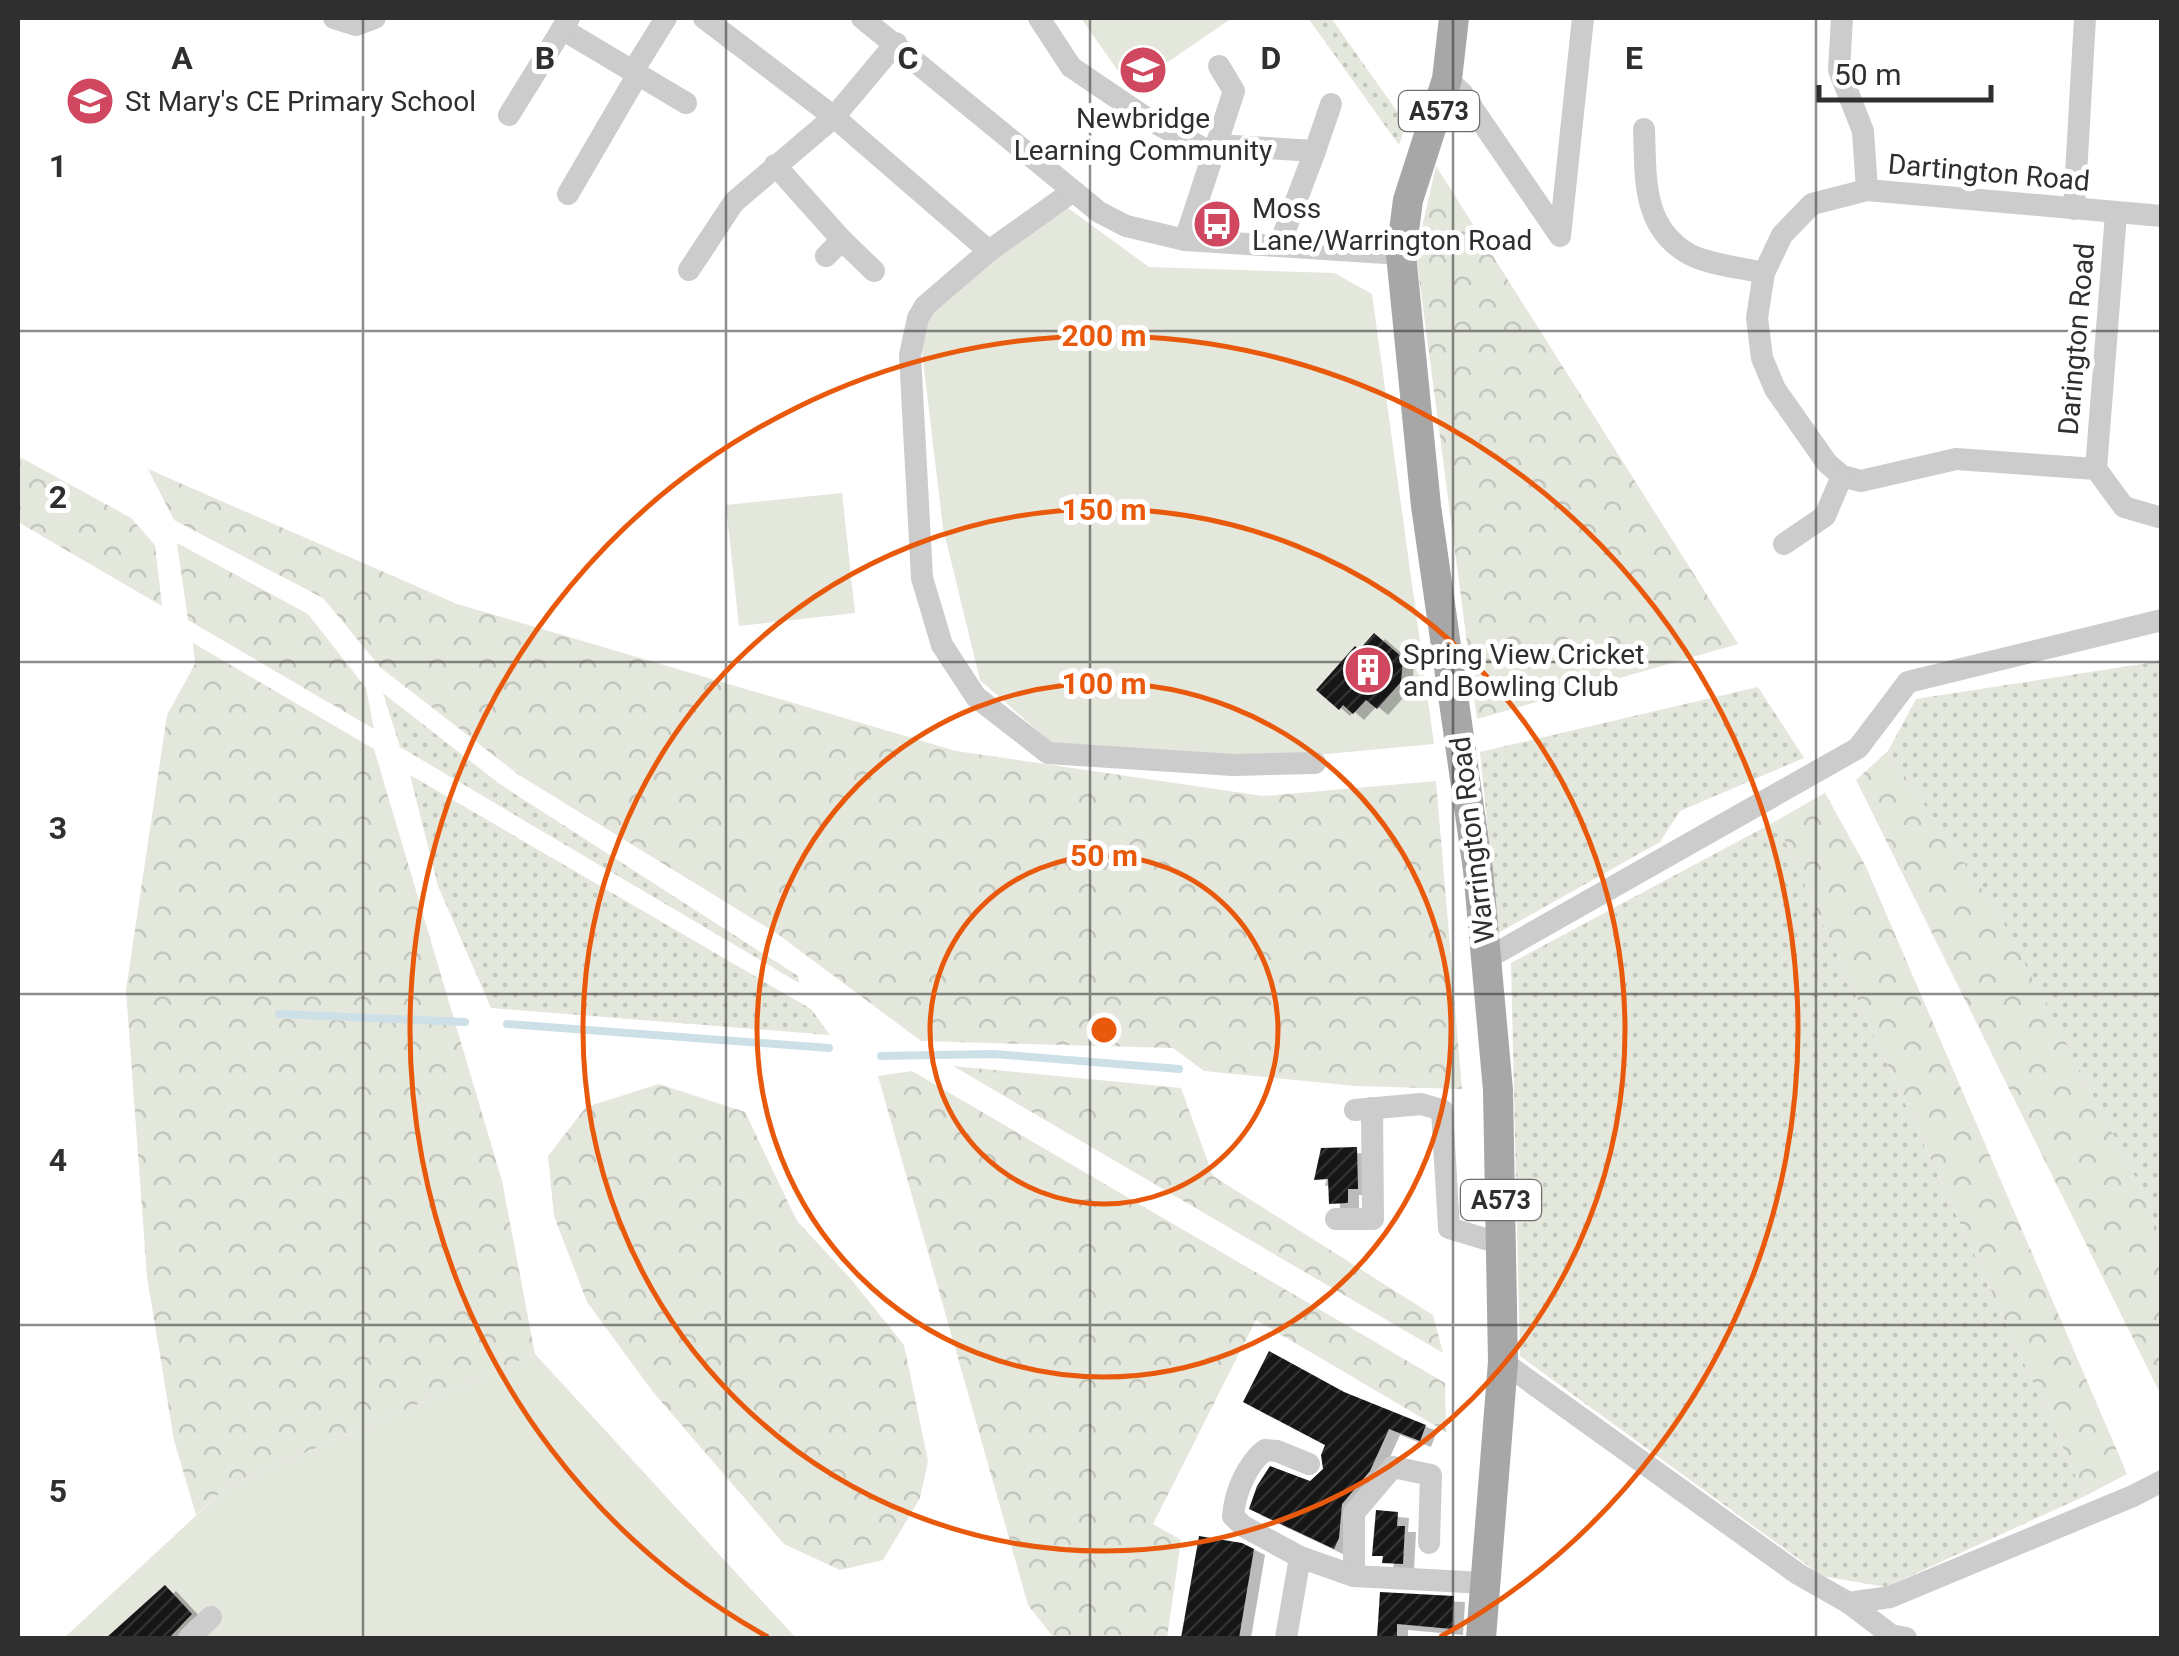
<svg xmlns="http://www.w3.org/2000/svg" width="2179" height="1656" viewBox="0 0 2179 1656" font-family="Roboto,sans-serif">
	<defs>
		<pattern id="grass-dots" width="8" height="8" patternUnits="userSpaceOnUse" patternTransform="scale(2.5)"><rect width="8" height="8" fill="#e3e7dc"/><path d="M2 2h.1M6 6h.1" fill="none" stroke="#c3c6bd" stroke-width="1.8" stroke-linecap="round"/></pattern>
		<pattern id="forest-crowns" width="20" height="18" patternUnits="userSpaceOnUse" patternTransform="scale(2.5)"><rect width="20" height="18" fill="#e3e7dc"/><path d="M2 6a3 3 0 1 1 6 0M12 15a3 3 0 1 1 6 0" fill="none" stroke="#c3c6bd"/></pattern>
		<pattern id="building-hatch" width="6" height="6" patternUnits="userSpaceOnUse" patternTransform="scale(2.5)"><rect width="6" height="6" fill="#161616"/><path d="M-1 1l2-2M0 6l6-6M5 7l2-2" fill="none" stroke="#303030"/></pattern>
		<filter id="shadow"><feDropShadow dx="11" dy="6" stdDeviation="0" flood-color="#0004"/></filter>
	</defs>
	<rect width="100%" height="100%" fill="#fff"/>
	<g fill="url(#grass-dots)">
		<polygon points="1308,18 1331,18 1406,124 1399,145"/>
		<polygon points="2161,661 2161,1241 2149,1204 2001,919 1888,751 1916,699"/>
		<polygon points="1758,687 1804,758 1680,811 1660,842 1498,933 1480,752"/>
		<polygon points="383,693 501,785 798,976 799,983 400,747"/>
		<polygon points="410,775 811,1009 830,1035 491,1008 438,886"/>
		<polygon points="1776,821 2085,1496 1886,1587 1822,1576 1520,1356 1511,963"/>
	</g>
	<g fill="url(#forest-crowns)">
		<polygon points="1436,166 1738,644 1477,719 1416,254"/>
		<polygon points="18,456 131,518 155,545 162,606 18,522"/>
		<polygon points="148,469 457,604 956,751 1263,796 1436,781 1462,1089 1356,1086 1204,1071 1173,1048 921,1041 779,935 519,775 381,668 323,598 174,520"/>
		<polygon points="177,543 308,614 366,688 374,729 188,620"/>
		<polygon points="193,643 374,749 502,1181 535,1354 228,1486 196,1515 174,1440 147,1277 126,990 167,715 195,664"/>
		<polygon points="1888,751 2001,918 2149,1204 2161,1241 2161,1395 1856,780"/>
		<polygon points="1825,793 1866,867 2127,1474 2085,1496 1776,821"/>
		<polygon points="953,1066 1181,1088 1213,1176 1433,1315 1443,1353"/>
		<polygon points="912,1071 1445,1383 1446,1432 1256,1320 1153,1524 1181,1540 1167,1638 1054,1638 1028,1605 878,1076"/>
		<polygon points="659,1084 745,1112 797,1221 850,1278 904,1345 928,1461 920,1498 883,1560 840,1570 784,1544 653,1392 587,1302 554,1216 548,1156 586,1107"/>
	</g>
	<g fill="#e3e7dc">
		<polygon points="1081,18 1232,18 1130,88"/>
		<polygon points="1061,203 1149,267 1334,273 1372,294 1434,744 1250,761 1056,747 980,680 943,528 918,318"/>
		<polygon points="842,493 855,613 739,626 726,505"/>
		<polygon points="535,1354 796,1638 64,1638 228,1486"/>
	</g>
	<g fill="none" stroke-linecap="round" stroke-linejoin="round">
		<g stroke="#cde0e8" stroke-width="8">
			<polyline points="279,1014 465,1022"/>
			<polyline points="507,1024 829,1048"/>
			<polyline points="881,1056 994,1054 1179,1069"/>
		</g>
	</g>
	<g fill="url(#building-hatch)" filter="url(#shadow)">
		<polygon points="1374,633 1403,658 1401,682 1377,709 1366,700 1353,714 1343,705 1339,710 1316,690 1355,646 1359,650"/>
		<polygon points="1357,1147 1358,1189 1348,1189 1348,1203 1329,1204 1328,1179 1314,1180 1321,1148"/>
		<polygon points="1269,1351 1344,1392 1426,1425 1420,1441 1389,1429 1370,1471 1342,1504 1339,1538 1334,1549 1249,1509 1257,1486 1270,1466 1310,1481 1323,1469 1321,1455 1325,1445 1243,1402"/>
		<polygon points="1376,1510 1398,1512 1397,1526 1405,1526 1403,1564 1382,1563 1383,1556 1372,1556"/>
		<polygon points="1199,1536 1242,1543 1254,1549 1239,1638 1181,1638"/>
		<polygon points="165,1585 192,1614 169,1638 106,1638"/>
		<polygon points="1380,1592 1454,1596 1452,1629 1397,1624 1397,1638 1377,1638"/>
	</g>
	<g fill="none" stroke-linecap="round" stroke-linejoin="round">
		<g stroke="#ccc" stroke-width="22">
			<polyline points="334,18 356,25 375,18"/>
			<polyline points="704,18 834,117 989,251 1073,191"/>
			<polyline points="862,18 1099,212 1126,226 1185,240 1401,254"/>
			<polyline points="1039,18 1071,67 1148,119 1214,154"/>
			<polyline points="1842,18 1839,70 1863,131 1867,190"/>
			<polyline points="562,29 686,103"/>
			<polyline points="633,71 666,18"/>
			<polyline points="1447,79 1462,93 1560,236 1583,18"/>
			<polyline points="509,115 569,18"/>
			<path d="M1644,129C1646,176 1641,227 1689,254C1706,264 1743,268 1764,273"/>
			<polyline points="1217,145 1315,151 1279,246"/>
			<polyline points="1315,151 1331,104"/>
			<polyline points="775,165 842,240"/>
			<polyline points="568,194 638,74"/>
			<polyline points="2074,209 2085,18"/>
			<polyline points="2162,216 1867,190 1812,204 1782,235 1764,273 1757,318 1762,358 1775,389 1827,463 1842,476 1861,481 1956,459 2096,469 2124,507 2162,518"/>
			<polyline points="1185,240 1234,91 1219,66"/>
			<polyline points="989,251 925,306 918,318 910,355 922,578 942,645 976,697 1048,753 1233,765 1315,763"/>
			<polyline points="826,256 842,240 874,271"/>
			<polyline points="689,270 734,202 834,117 896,43"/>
			<polyline points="2096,469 2116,214"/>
			<polyline points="1784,544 1825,516 1842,476"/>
			<polyline points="1486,959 1858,748 1908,682 2162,620"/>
			<polyline points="1355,1110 1421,1104 1442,1110 1449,1228 1502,1244"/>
			<polyline points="1336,1219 1373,1219 1372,1108"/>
			<polyline points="1503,1362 1798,1574 1849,1603 1890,1597 2133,1496 2162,1481"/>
			<path d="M1300,1557L1243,1526L1233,1516C1235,1492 1247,1464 1265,1450L1277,1451L1309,1464"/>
			<polyline points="1354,1576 1354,1513 1393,1467 1431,1475 1429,1543"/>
			<polyline points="1849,1603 1891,1635 1906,1638"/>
			<polyline points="189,1638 211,1617"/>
			<polyline points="1286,1638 1300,1557 1354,1576 1484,1583"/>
		</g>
		<polyline stroke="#a7a7a7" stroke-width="30" points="1454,18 1447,79 1408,200 1401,254 1426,506 1478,870 1498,1090 1503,1362 1481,1638"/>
	</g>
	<path fill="none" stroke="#2f2f2f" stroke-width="2.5" stroke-opacity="0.55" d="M363,18V1638M726,18V1638M1090,18V1638M1453,18V1638M1816,18V1638M18,331H2162M18,662H2162M18,994H2162M18,1325H2162"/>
	<g fill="none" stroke="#e8590c" stroke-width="5">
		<circle cx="1104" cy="1030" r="174"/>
		<circle cx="1104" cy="1030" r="347"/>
		<circle cx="1104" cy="1030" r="521"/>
		<path d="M768 1637A694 694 0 1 1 1440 1637"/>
	</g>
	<defs>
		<g id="school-disc" transform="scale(2.5)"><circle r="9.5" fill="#cf4860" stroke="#fff"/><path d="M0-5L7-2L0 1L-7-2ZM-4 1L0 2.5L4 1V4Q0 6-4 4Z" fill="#fff"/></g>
		<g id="bus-disc" transform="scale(2.5)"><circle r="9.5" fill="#cf4860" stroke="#fff"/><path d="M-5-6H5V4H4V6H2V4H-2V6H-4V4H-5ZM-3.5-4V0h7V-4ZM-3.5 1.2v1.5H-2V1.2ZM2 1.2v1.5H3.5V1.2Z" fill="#fff"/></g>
		<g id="building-disc" transform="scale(2.5)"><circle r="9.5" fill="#cf4860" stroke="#fff"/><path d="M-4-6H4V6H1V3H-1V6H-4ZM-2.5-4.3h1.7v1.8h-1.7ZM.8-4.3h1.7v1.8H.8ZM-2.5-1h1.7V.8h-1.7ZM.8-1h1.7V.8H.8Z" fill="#fff"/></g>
	</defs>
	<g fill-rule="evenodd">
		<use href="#school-disc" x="1143" y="70"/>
		<use href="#school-disc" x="90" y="101"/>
		<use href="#bus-disc" x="1217" y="224"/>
		<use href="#building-disc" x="1368" y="670"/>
	</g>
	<g text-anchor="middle" stroke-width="10" stroke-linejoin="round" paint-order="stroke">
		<g fill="#fff" stroke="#6d6d6d" stroke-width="2.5">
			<rect x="1399" y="91" width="80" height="40" rx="8"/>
			<rect x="1461" y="1180" width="80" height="40" rx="8"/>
		</g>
		<g font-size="25" font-weight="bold" fill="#2f2f2f">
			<text x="1439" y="120">A573</text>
			<text x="1501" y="1209">A573</text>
		</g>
		<g font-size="28" fill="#2f2f2f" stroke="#fff" text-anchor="start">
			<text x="125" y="111">St Mary's CE Primary School</text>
			<text x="1143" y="128" text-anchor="middle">Newbridge<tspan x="1143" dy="32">Learning Community</tspan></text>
			<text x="1252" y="218">Moss<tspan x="1252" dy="32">Lane/Warrington Road</tspan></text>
			<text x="1403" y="664">Spring View Cricket<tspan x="1403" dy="32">and Bowling Club</tspan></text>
		</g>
		<g font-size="28" fill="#2f2f2f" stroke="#fff">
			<text transform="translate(1989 172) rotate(5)" y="10">Dartington Road</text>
			<text transform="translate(2076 339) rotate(-85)" y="10">Darington Road</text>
			<text transform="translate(1472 840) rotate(-97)" y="10">Warrington Road</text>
		</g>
	</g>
	<g font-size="32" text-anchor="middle" font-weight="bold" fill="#2f2f2f" stroke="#fff" stroke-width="10" stroke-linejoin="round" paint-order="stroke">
		<text x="182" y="69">A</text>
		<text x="545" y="69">B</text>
		<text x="908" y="69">C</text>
		<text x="1271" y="69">D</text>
		<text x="1634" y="69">E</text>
		<text x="58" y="177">1</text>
		<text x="58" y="508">2</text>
		<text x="58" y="839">3</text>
		<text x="58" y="1171">4</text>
		<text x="58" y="1502">5</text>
	</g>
	<circle cx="1104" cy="1030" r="15" fill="#e8590c" stroke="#fff" stroke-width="5"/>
	<g font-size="30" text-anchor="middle" font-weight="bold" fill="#e8590c" stroke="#fff" stroke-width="10" stroke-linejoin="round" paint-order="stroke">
		<text x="1104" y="346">200 m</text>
		<text x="1104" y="520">150 m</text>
		<text x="1104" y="694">100 m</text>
		<text x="1104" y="866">50 m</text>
	</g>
	<rect width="2179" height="1656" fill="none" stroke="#2f2f2f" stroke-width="40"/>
	<path d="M1819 85v15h172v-15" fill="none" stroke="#2f2f2f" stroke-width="5"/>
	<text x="1834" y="85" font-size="30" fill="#2f2f2f" stroke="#ffffff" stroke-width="8" paint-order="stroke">50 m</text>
</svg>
